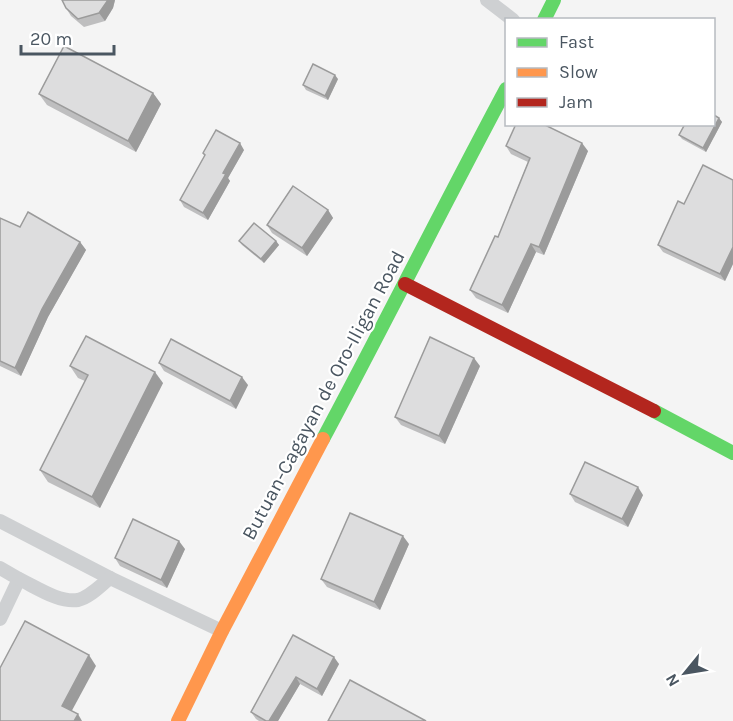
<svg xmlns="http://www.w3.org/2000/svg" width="733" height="721" viewBox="0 0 733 721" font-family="Karla,sans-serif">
	<rect width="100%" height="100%" fill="#f4f4f4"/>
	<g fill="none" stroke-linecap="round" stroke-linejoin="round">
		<g stroke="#ced0d2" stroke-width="14">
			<polyline points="487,0 513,20"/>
			<polyline points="0,521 110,578 222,631"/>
			<polyline points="0,568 19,579 0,619"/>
			<path d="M19,579C36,587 59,603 78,600C90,597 101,585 110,578"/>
		</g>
		<g stroke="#63d668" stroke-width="14">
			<polyline points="544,20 554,0"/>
			<polyline points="654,411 733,453"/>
			<path d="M323,439C385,323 444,205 506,89"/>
		</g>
		<polyline stroke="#ff974d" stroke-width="14" points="178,721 222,631 323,439"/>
		<polyline stroke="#b3261e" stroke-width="14" points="405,284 654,411"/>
	</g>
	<g fill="#bebebf">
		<polygon points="115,0 113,8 105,21 84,27 71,16 66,8"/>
		<polygon points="338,79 328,100 306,90 303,85"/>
		<polygon points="153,93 161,104 136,152 47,105 39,94"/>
		<polygon points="719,118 722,122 706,152 682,139 679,135"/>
		<polygon points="506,146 588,151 544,255 536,252 508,313 476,298 470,290 498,237 528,162 511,154"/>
		<polygon points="244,150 228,178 230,181 208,220 184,207 180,200 205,156 203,153"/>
		<polygon points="733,180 733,264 725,281 663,252 658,245"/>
		<polygon points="328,210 333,218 307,256 272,233 267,225"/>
		<polygon points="0,218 20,227 80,242 86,250 48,317 21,376 0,366"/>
		<polygon points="239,241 276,241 279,245 264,263 242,245"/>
		<polygon points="159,363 248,385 236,409 164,371"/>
		<polygon points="70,366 163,383 100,508 48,482 40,470 85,381 78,378"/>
		<polygon points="480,366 445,444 401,425 395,417"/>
		<polygon points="570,494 643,495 628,527 575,502"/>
		<polygon points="409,544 380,610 327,587 321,579"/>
		<polygon points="185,549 167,588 120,566 115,558"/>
		<polygon points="293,635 339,664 322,696 300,684 278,721 259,721 256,719 251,712"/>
	</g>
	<g fill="#9b9b9b">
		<polygon points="108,0 115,0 113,8 105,21 99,13"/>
		<polygon points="335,75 338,79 328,100 325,96"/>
		<polygon points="153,93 161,104 136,152 128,141"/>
		<polygon points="719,118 722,122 706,152 703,148"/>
		<polygon points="240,143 244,150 228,178 230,181 208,220 203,213 223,173"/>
		<polygon points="582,143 588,151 544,255 539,247"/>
		<polygon points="328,210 333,218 307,256 302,248"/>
		<polygon points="276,241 279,245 264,263 261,259"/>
		<polygon points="80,242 86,250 48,317 21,376 15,368 42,309"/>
		<polygon points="531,244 536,252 508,313 502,305"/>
		<polygon points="733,247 733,264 725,281 720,274"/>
		<polygon points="474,358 480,366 445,444 439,436"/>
		<polygon points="155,372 163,383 100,508 92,497"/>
		<polygon points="242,377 248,385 236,409 230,401"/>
		<polygon points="638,487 643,495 628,527 622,519"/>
		<polygon points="403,536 409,544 380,610 374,602"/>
		<polygon points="179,541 185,549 167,588 161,580"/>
		<polygon points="89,655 96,666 69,716 62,706"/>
		<polygon points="334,657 339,664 322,696 317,689"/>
		<polygon points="296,677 300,684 278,721 269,721"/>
		<polygon points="78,714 82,721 74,721"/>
	</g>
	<g fill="#ddddde" stroke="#9b9b9b" stroke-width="1.5">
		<polygon points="62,0 108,0 99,13 78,19 66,8"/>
		<polygon points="64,46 153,93 128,141 39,94"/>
		<polygon points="313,64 335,75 325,96 303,85"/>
		<polygon points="714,115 719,118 703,148 679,135 685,124 714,124"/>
		<polygon points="516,124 543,124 582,143 539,247 531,244 502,305 470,290 495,236 498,237 530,158 506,146"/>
		<polygon points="216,130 240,143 223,173 226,174 203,213 180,200 205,155 203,153"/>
		<polygon points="703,165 733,180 733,247 720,274 658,245 678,201 684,204"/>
		<polygon points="293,186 328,210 302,248 267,225"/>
		<polygon points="28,212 80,242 42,309 15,368 0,361 0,218 20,227"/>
		<polygon points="254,223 276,241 261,259 239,241"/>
		<polygon points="86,336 155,372 92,497 40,470 88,375 70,366"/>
		<polygon points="430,337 474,358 439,436 395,417"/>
		<polygon points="171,339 242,377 230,401 159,363"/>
		<polygon points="585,462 638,487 622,519 570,494"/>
		<polygon points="350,513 403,536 374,602 321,579"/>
		<polygon points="133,519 179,541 161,580 115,558"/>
		<polygon points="25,621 89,655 62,706 78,714 74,721 0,721 0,668"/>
		<polygon points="293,635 334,657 317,689 296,677 269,721 266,721 251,712"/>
		<polygon points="350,680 426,721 328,721"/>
	</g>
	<g text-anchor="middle" stroke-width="4.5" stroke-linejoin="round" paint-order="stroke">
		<g font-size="20" fill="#4a5661" stroke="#fff">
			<text transform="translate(323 395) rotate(-62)" y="7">Butuan-Cagayan de Oro-Iligan Road</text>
		</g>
	</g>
	<rect x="505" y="18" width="210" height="108" fill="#ffffff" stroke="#b7bbc0" stroke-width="1.5"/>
	<rect x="517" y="38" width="30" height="9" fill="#63d668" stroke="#b7bbc0" stroke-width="1.5"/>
	<text x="559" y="48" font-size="18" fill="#4a5661">Fast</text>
	<rect x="517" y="68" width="30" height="9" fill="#ff974d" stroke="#b7bbc0" stroke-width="1.5"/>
	<text x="559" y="78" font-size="18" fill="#4a5661">Slow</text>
	<rect x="517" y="98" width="30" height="9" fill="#b3261e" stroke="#b7bbc0" stroke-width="1.5"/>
	<text x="559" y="108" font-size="18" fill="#4a5661">Jam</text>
	<g transform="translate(685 673) rotate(240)" stroke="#ffffff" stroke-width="4.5" paint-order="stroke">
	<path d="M0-4.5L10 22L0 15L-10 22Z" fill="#4a5661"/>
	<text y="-9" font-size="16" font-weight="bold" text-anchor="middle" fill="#4a5661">N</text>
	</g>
	<path d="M21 45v9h93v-9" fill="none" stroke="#4a5661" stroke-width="3"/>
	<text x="30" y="45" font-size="18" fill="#4a5661" stroke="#ffffff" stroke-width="4.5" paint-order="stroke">20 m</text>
</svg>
